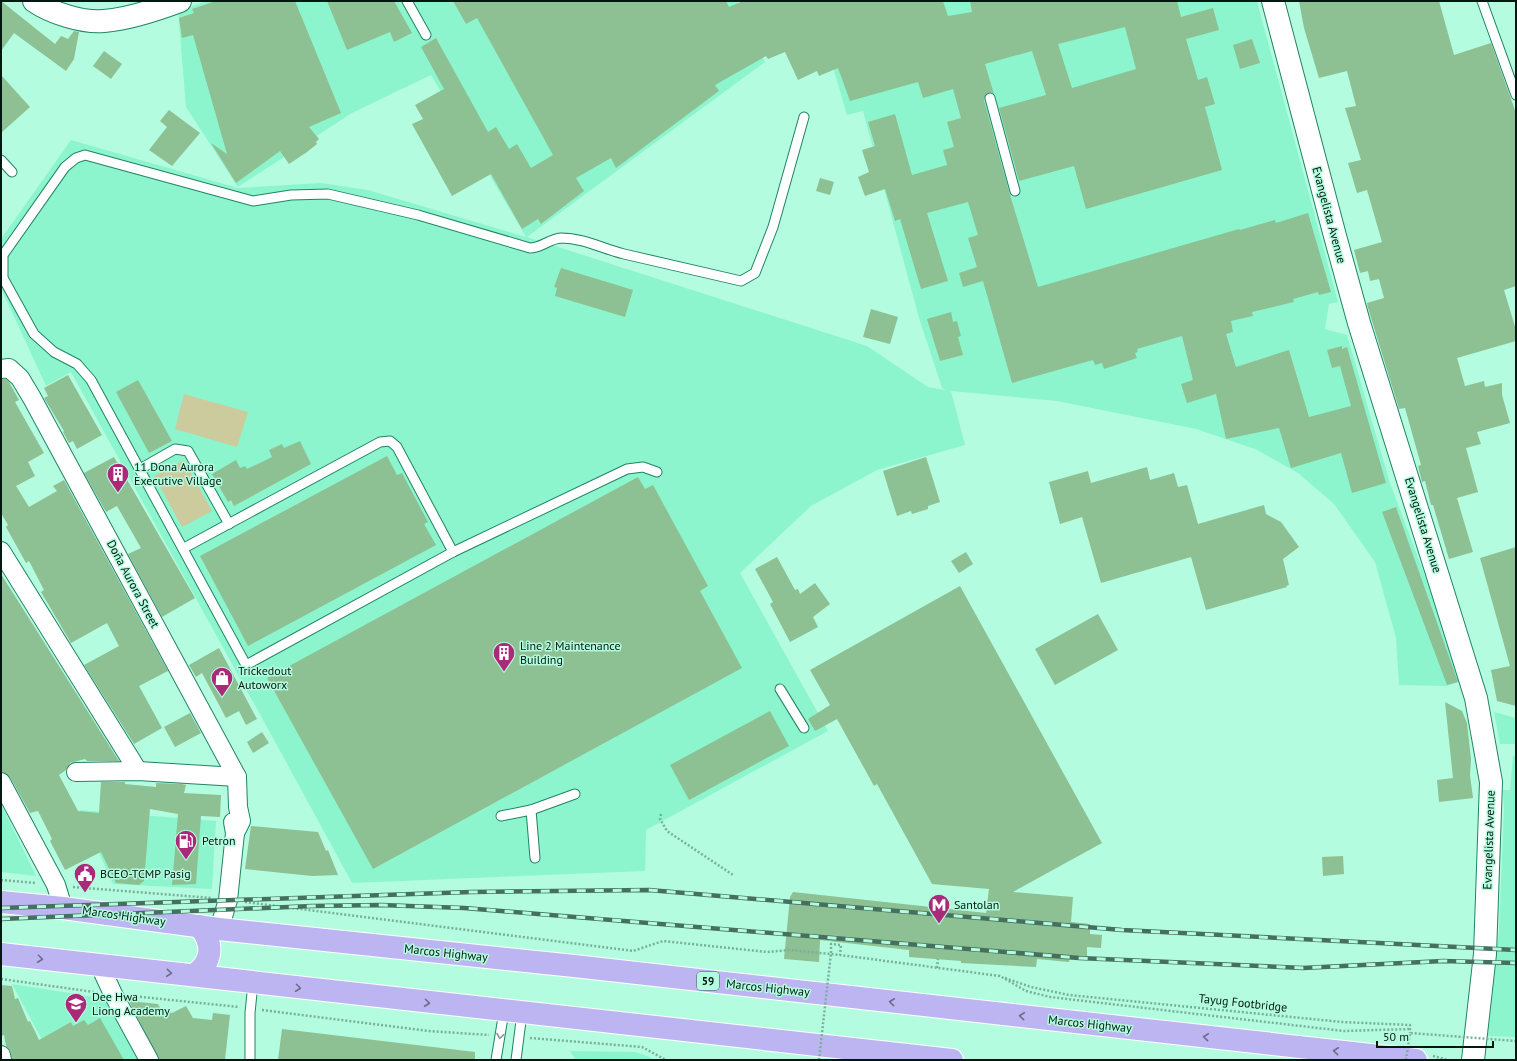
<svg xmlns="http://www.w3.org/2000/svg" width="1517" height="1061" viewBox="0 0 1517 1061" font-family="'PT Sans',sans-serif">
	<rect width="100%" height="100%" fill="#b4fcdf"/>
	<g fill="#8df5ce">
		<polygon points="207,1 737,1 765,62 527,237 867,346 928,387 945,390 942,388 919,318 863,111 847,115 821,26 894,1 1257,1 1338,302 1329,304 1325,329 1347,335 1390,483 1464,680 1447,686 1399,685 1396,638 1375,562 1334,504 1298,473 1255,449 1196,429 1057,401 951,391 965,445 877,470 811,506 740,573 828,731 646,830 645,871 352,883 273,738 71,372 46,386 1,288 1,239 71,140 238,188 321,183 368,190 526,237 431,75 352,113 238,187 186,107 178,11"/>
		<polygon points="1494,712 1516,718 1516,744 1500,744"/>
		<polygon points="1513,756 1516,756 1516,1037 1488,1036 1499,930 1504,808 1503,790 1510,790"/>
		<polygon points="1,804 36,876 1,872"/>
		<polygon points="80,810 216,821 212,889 113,884"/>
		<polygon points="12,984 107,999 138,1060 39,1060 46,1047"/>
		<polygon points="570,1051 635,1052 650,1057 652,1060 576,1060"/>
	</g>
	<g fill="#cccb9d">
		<polygon points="184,394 248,412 237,447 175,429"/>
		<polygon points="184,460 212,511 182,527 154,476"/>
	</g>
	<g fill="#8dc092" fill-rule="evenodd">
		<polygon points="1,1 55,44 61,36 68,39 74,31 79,32 74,59 66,71 14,33 1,51"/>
		<polygon points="216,1 295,1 341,113 309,127 319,139 316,142 317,144 307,152 289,164 280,151 236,183 211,143 227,154 193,35 182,38 179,18 194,13 192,9"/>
		<polygon points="327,1 394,1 412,33 394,42 390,32 347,50"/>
		<path d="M453,1H726L729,7L743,1H943L948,16L972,12L970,1H1177L1181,17L1213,8L1219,30L1186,39L1198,80L1207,77L1215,104L1205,107L1222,170L1086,209L1074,166L1019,181L999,108L1046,95L1032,51L985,64L994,94L991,92L986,94L984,100L1010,195L1038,287L1239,229L1240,230L1275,220L1276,223L1308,213L1331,292L1319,295L1318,292L1293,299L1294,302L1252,312L1253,316L1231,321L1233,332L1226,334L1236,367L1289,350L1309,417L1351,406L1340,366L1332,368L1327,350L1342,346V349L1347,347L1386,483L1352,493L1341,453L1291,468L1279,428L1226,439L1216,394L1187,403L1181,384L1193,380L1182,336L1137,349L1138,352L1135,353L1137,358L1104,369L1102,363L1095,365L1093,360L1012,383L983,281L963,287L959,273L977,267L968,238L978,235L968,202L927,213L948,281L921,289L900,219L895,221L885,189L865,196L858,177L869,172L862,150L875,146L868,122L895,114L912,175L947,165L943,150L954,147L947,122L961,118L953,89L923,98L918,82L850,101L838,68L819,76L817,71L798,80L785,52L768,59L766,56L715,85L719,91L616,168L611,158L576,178L584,191L541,224L538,219L522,229L491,174L452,196L412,124L423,119L415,105L444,89L421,47L436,38L488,132L496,127L509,149L517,144L531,168L553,155L477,18L466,24ZM1125,27L1136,69L1072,88L1058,44Z"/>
		<polygon points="1299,1 1439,1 1454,55 1491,43 1516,113 1516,286 1504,290 1516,330 1516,341 1457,358 1465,386 1484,381 1485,387 1502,383 1502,395 1510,423 1477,432 1481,444 1466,448 1478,492 1457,498 1473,552 1449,559 1433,505 1431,505 1425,481 1422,482 1418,466 1421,465 1405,408 1399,409 1368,308 1367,303 1384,298 1379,279 1370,281 1368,271 1360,273 1354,250 1382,242 1367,190 1357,193 1348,163 1361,160 1345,108 1356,106 1347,71 1319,78 1304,28"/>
		<polygon points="1252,39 1260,63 1240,69 1233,45"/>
		<polygon points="104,51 122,64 111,79 93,66"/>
		<polygon points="1,75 30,107 1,133"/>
		<polygon points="169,110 200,133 172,166 149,150 167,127 160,121"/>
		<polygon points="820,178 834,182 830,195 816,191"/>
		<polygon points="561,268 633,290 625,317 555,296 557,288 554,287"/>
		<polygon points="871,309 898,317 890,344 863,337"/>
		<polygon points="951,312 953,322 957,321 961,336 958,337 963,355 940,361 927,319"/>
		<polygon points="68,375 102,435 77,449 73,441 69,443 63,432 64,431 44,398 48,396 44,388"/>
		<polygon points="1,379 6,379 9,382 19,400 15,402 44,453 28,462 35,476 16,486 29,507 57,491 53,486 64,480 168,671 139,686 162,728 134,744 84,665 119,646 107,623 71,643 41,592 44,590 29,561 26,563 6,527 8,525 1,513"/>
		<polygon points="138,380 172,441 149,453 116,392"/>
		<polygon points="300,441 311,464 234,506 231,500 228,502 212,474 236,460 240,468 245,466 247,469 272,457 269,450 282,444 284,448"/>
		<polygon points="387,456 397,475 402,473 428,522 424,524 436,545 248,646 200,556"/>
		<polygon points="114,457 195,598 162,617 128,554 141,548 117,506 106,512 84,473"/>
		<polygon points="926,457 940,502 928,506 928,509 912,514 911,511 897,516 883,471"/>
		<polygon points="1147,467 1150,480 1174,473 1178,487 1187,485 1198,524 1264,505 1266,514 1281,522 1299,547 1283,559 1289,585 1286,586 1287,587 1206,610 1191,557 1101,583 1082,517 1060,524 1049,482 1088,471 1091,483"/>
		<polygon points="638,477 645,489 653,485 708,586 700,591 742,668 373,869 267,678"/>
		<polygon points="1396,507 1458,682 1447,685 1382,512"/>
		<polygon points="1516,547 1516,706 1497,701 1491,670 1510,666 1480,558"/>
		<polygon points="966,552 973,564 959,573 951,561"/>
		<polygon points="777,557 795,590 798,589 800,594 815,583 830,604 813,617 818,627 790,642 770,604 773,602 755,569"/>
		<polygon points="1,574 119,761 87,761 85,759 70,763 66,770 59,775 78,811 99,813 101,782 125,782 125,784 156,787 156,783 182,784 186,785 184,793 221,795 220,817 201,816 196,884 172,885 178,814 150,809 144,881 139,885 116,883 101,852 65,870 50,841 52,839 38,811 30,813 10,777 1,772"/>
		<polygon points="960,586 1102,843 1013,892 1073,897 1071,922 1090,924 1090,934 1102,935 1101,948 1087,947 1087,958 1070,955 1069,962 1037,959 1036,967 961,963 961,961 909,957 909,950 820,940 819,962 784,959 790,897 793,892 986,913 989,889 932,884 877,784 874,786 837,719 815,731 808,719 830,705 810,670"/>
		<polygon points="1098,614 1118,650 1055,685 1035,649"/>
		<polygon points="219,648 257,719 246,725 239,711 226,718 202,673 196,677 189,665"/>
		<polygon points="1445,702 1462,711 1467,723 1471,759 1470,775 1473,798 1439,802 1437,780 1453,778"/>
		<polygon points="770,711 789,746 689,800 670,765"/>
		<polygon points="190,713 201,733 175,747 164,727"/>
		<polygon points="262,732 269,743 253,753 247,742"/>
		<polygon points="251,826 318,832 326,851 328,850 338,875 312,876 245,869"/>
		<polygon points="1343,856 1344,874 1323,876 1322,857"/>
		<polygon points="1,985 12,986 15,999 18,998 28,1022 30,1021 39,1040 71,1022 73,1026 84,1020 88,1025 100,1018 124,1060 12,1060 11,1053 6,1046 4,1035 1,1036"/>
		<polygon points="129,1001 158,1004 161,1010 172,1013 186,1006 193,1018 212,1020 213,1013 230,1015 225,1060 159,1060"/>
		<polygon points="282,1029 475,1052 475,1060 278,1060"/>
	</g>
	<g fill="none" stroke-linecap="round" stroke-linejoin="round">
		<g stroke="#1f8465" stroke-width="11">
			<g id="service">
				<polyline points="407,1 426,35"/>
				<polyline points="1482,1 1516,95"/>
				<polyline points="990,98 1015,191"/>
				<polyline points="1,160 12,172"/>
				<polyline points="140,469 175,449 188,451 229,524"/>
				<path d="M657,472L643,467L627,469L453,552L246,665L91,380L77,364L54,352L34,334L3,278V255L65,167L76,158L85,155L253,201L291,195L328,194L418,215L530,248C541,248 549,239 561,238C584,238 603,249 624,254C663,263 702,272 741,281L755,273L773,227L804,117"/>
				<polyline points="184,548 380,442 390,441 397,447 453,552"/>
				<polyline points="780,689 804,728"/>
				<polyline points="531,810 535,858"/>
				<polyline points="501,816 531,810 575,794"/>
				<polyline points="250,1060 250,1013 253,983"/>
				<polyline points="496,1060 504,1011"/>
				<polyline points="516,1060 522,1013"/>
			</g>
		</g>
		<g stroke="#1f8465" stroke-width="20">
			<g id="minor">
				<polyline points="1,369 9,368 20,378 32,398 237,777 238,807 241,821 235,833"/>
				<polyline points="1,551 138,771"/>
				<polyline points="76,772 138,771 237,777"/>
				<polyline points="1,782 56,885 63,908"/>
				<polyline points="219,929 228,900 235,833 233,822"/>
				<polyline points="100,966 113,994 149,1060"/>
				<polyline points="1,1055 2,1060"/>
			</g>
		</g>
		<g stroke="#1f8465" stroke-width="24">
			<g id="tertiary">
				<path d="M34,1C51,13 83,23 104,21C129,19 156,10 180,1"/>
				<polyline points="1273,1 1335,236 1359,323 1476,698 1491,782 1485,954 1473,1060"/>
			</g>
		</g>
		<g stroke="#fff" stroke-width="24">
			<g id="primary">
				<polyline points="1,902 63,908 219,929 574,966 1416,1060"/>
				<polyline points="1,954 952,1060"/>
				<path d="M194,975C213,962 214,943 199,926"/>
			</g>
		</g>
		<g stroke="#78b09a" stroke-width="2.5" stroke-dasharray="2 2" stroke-linecap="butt">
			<polyline points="661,814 660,819 667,831 733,875"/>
			<polyline points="1,880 36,883"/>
			<polyline points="73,887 212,898"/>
			<polyline points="245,902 633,951 663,941 767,952 790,950 840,955 1000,976 1026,991 1050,997 1344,1031 1410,1029"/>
			<polyline points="831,953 831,944 841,945 840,955"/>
			<polyline points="937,968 938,959"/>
			<polyline points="1005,978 1031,987 1069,995 1342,1022 1410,1025 1410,1033"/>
			<polyline points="1,979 94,992"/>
			<polyline points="132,996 239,1007"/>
			<polyline points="262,1010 428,1031 489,1035"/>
			<polyline points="530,1038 642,1047 666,1060"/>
			<polyline points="1433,1056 1448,1060"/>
		</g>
		<use href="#service" stroke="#fff" stroke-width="9"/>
		<use href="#minor" stroke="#fff" stroke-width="18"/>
		<use href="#tertiary" stroke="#fff" stroke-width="22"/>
		<use href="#primary" stroke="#bdb5f1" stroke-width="22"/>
		<g stroke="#456f5e" stroke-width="4.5">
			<g id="rail">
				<polyline points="1,908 471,892 649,890 1122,930 1516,950"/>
				<polyline points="1,919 312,906 381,905 464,908 1079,958 1303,968 1443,961 1516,963"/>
			</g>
		</g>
		<use href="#rail" stroke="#b4fcdf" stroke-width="3" stroke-dasharray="9" stroke-linecap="butt"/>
		<g stroke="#78b09a" stroke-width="2.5" stroke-dasharray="2 2" stroke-linecap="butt">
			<polyline points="819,1060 831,953"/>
			<polyline points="1406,1060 1410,1033 1516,1041"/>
		</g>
	</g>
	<defs><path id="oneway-chevron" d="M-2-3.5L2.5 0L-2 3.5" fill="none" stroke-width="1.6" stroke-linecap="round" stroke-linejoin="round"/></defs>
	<g stroke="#686e8b">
		<use href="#oneway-chevron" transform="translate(40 959) rotate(7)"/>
		<use href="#oneway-chevron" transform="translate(169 973) rotate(6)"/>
		<use href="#oneway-chevron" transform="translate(298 988) rotate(7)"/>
		<use href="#oneway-chevron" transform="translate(892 1002) rotate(-174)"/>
		<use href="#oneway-chevron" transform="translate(427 1003) rotate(7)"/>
		<use href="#oneway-chevron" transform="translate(1022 1016) rotate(-174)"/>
		<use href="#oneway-chevron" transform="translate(1206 1037) rotate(-174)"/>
		<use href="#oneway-chevron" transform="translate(1336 1051) rotate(-174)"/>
	</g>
	<use stroke="#8c9793" href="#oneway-chevron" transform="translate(500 1036) rotate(99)"/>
	<defs>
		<g id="building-pin" transform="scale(1.15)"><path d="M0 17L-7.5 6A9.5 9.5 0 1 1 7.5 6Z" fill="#aa2a79" stroke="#b4fcdf"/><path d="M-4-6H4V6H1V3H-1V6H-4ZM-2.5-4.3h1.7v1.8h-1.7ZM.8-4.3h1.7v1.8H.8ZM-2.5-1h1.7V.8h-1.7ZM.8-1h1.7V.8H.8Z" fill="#fff"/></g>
		<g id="shop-pin" transform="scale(1.15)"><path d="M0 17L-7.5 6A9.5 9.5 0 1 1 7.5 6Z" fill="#aa2a79" stroke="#b4fcdf"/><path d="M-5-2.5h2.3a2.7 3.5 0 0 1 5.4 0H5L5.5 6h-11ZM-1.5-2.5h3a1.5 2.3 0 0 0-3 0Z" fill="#fff"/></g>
		<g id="fuel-pin" transform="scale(1.15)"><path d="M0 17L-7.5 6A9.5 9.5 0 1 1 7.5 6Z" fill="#aa2a79" stroke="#b4fcdf"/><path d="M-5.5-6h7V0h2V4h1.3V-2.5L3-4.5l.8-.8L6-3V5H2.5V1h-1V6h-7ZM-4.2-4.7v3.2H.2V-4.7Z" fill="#fff"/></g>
		<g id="civic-pin" transform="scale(1.15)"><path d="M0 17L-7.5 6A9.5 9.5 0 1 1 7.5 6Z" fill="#aa2a79" stroke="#b4fcdf"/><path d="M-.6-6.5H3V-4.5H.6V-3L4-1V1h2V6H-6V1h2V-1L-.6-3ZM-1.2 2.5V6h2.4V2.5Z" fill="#fff"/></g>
		<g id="metro-pin" transform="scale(1.15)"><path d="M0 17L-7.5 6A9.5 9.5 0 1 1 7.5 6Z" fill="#aa2a79" stroke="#b4fcdf"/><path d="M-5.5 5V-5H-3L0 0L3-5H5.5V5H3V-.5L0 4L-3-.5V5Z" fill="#fff"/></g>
		<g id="school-pin" transform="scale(1.15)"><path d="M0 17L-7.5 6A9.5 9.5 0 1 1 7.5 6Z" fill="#aa2a79" stroke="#b4fcdf"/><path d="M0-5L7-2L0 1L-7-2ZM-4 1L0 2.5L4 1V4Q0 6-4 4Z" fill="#fff"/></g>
	</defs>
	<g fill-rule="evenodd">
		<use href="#building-pin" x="118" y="474"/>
		<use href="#building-pin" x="504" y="653"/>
		<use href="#shop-pin" x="222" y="678"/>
		<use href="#fuel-pin" x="186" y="841"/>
		<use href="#civic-pin" x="85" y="874"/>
		<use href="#metro-pin" x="939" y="905"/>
		<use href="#school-pin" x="76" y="1004"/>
	</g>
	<g text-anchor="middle" stroke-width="3" stroke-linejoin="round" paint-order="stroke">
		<rect fill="#b4fcdf" stroke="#365c4d" stroke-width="1" x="697" y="972" width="22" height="18" rx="3"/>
		<g font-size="11" font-weight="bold" fill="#00180f">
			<text x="708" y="985">59</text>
		</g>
		<g font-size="12" fill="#00180f" stroke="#b4fcdf">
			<text transform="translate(1329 215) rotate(75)" y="4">Evangelista Avenue</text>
			<text transform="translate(1423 525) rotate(73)" y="4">Evangelista Avenue</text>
			<text transform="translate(133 584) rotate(62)" y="4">Doña Aurora Street</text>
			<text transform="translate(1489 840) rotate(-88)" y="4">Evangelista Avenue</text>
			<text transform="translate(124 916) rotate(8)" y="4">Marcos Highway</text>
			<text transform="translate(446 953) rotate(6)" y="4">Marcos Highway</text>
			<text transform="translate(768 988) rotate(6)" y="4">Marcos Highway</text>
			<text transform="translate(1243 1003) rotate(6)" y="4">Tayug Footbridge</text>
			<text transform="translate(1090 1024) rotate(6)" y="4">Marcos Highway</text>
		</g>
		<g font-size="12" fill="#00180f" stroke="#b4fcdf" text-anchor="start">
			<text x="134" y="471">11 Dona Aurora<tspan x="134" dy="14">Executive Village</tspan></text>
			<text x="520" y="650">Line 2 Maintenance<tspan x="520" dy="14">Building</tspan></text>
			<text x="238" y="675">Trickedout<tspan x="238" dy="14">Autoworx</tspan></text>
			<text x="202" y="845">Petron</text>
			<text x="100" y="878">BCEO-TCMP Pasig</text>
			<text x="954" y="909">Santolan</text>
			<text x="92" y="1001">Dee Hwa<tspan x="92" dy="14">Liong Academy</tspan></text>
		</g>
	</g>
	<rect width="1517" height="1061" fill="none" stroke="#00180f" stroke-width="4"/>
	<path d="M1377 1041v6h116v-6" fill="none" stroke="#00180f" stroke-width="2"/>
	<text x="1383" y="1041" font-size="12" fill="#00180f" stroke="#b4fcdf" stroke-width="3" paint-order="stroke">50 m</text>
</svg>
